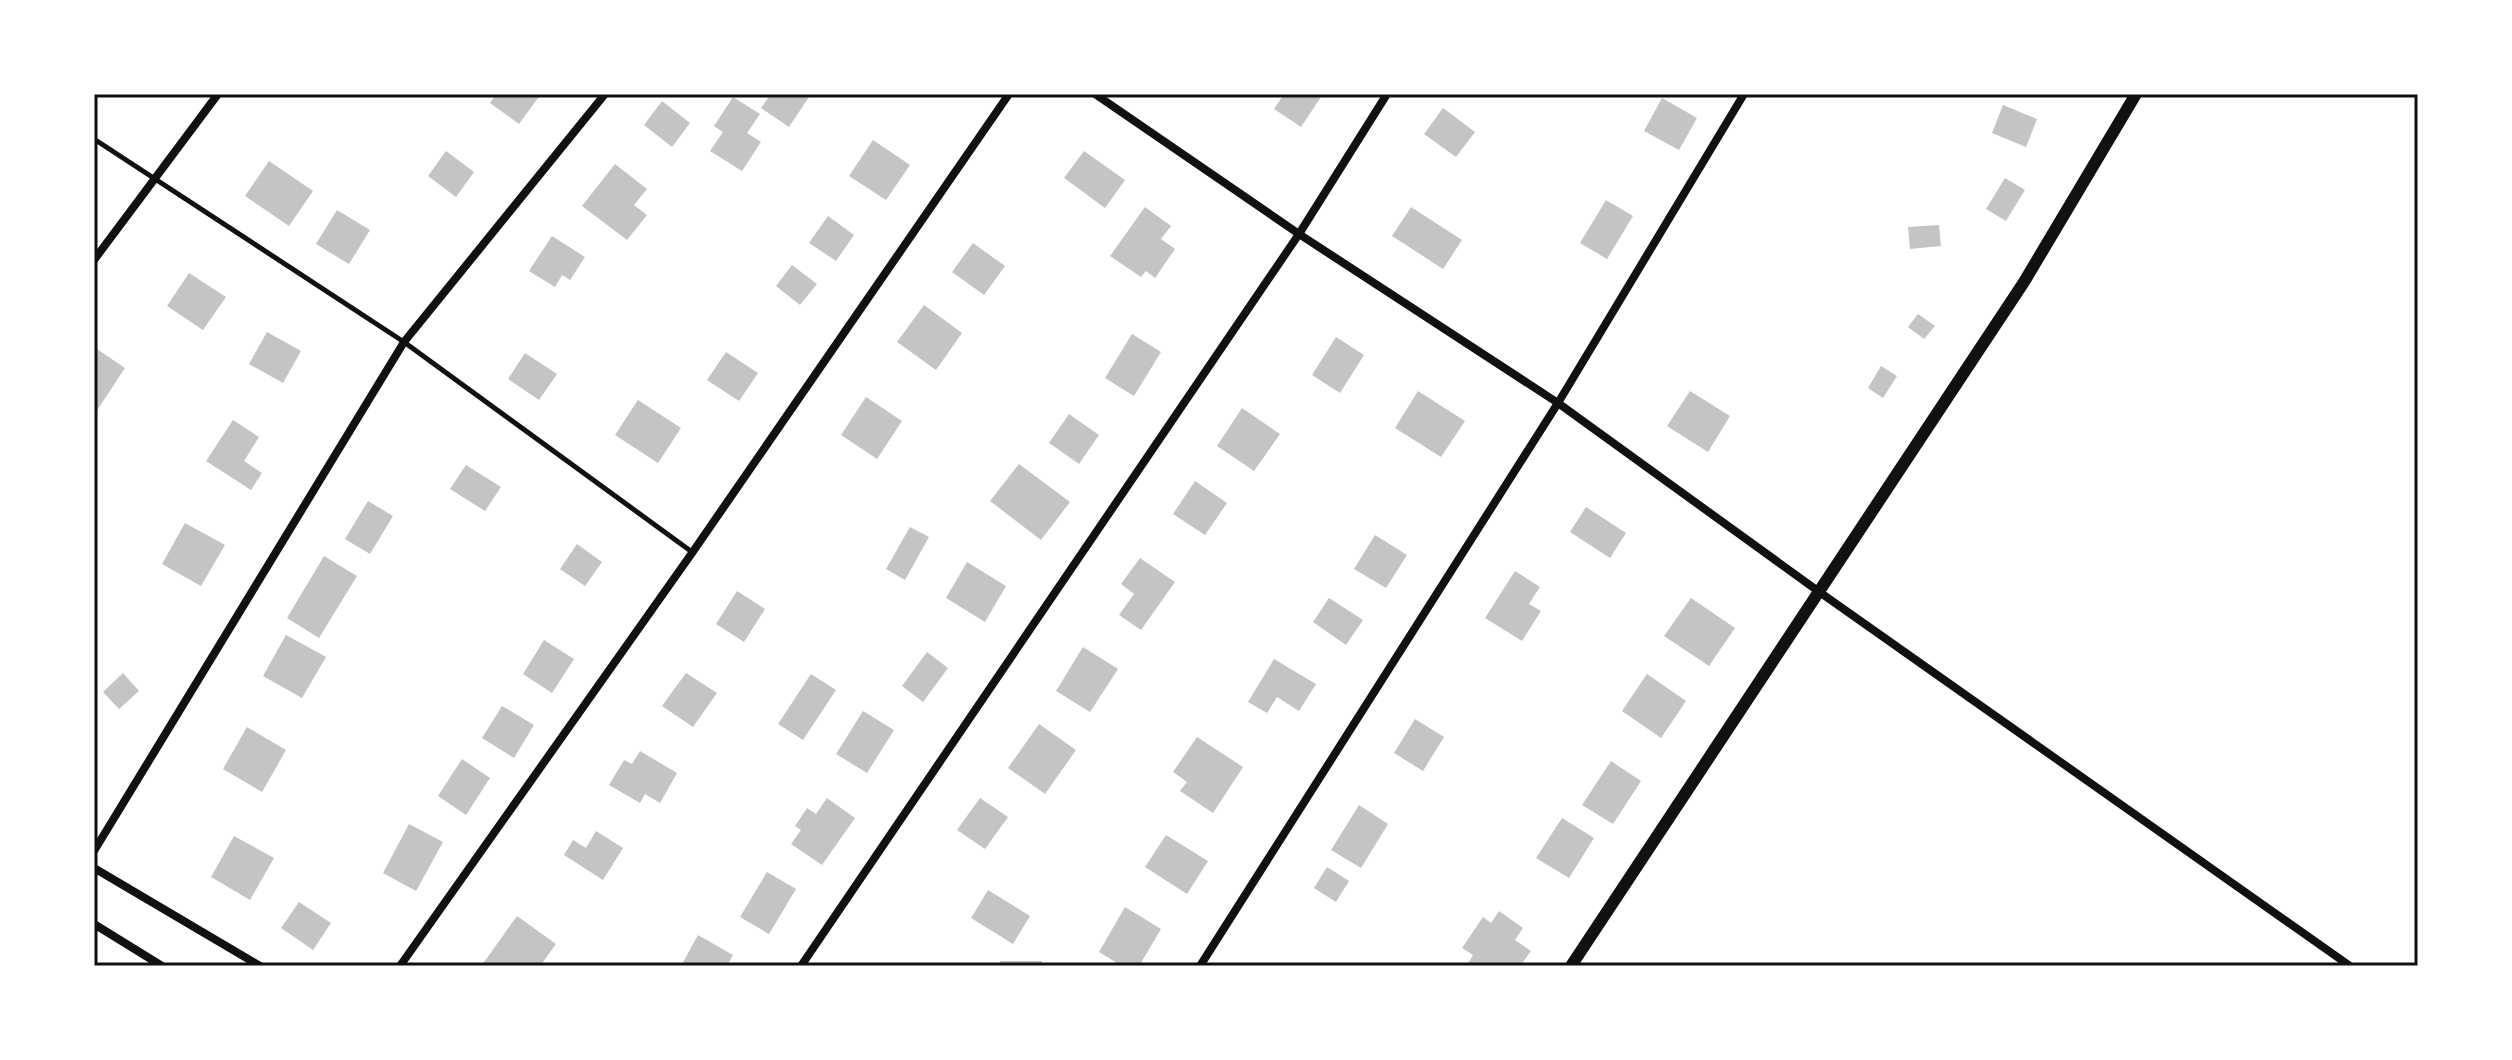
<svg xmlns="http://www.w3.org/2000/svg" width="2512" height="1060" viewBox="0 0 2512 1060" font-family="Raleway,sans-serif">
	<rect width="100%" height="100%" fill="#fff"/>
	<g fill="#c4c4c4">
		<polygon points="496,94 541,94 519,124 490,103"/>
		<polygon points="771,94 811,94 789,127 761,108"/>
		<polygon points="1284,94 1323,94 1301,127 1274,109"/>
		<polygon points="733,97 760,114 747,133 761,142 742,171 710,151 723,132 714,126"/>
		<polygon points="1662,98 1697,118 1679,150 1644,131"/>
		<polygon points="662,101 690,123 672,147 644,125"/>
		<polygon points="2003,105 2037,119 2026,147 1992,133"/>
		<polygon points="1443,108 1475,132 1456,157 1424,134"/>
		<polygon points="873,140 910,165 886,200 849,176"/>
		<polygon points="446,151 474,172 456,197 428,176"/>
		<polygon points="1084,151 1125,180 1105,208 1064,178"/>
		<polygon points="269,161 313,191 289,226 245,196"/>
		<polygon points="615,164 647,189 634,205 647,215 627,240 582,206"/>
		<polygon points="2005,178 2025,190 2006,221 1986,209"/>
		<polygon points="1606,200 1633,216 1607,259 1580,243"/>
		<polygon points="1145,207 1171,226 1161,239 1175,249 1155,278 1146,271 1141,277 1110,256"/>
		<polygon points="1411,207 1462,240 1443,269 1392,236"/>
		<polygon points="337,210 370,230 349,264 316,244"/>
		<polygon points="828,216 854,235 836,261 809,243"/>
		<polygon points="1939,225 1941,246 1910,249 1908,227"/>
		<polygon points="552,236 585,257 570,280 562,275 555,287 529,271"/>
		<polygon points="973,243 1005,266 984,295 952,272"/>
		<polygon points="792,265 817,284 800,305 776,286"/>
		<polygon points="189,273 226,297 203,330 167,306"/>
		<polygon points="924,305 962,333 936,370 897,342"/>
		<polygon points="1918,314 1935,326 1924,339 1908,327"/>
		<polygon points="267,332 301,351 283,383 249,364"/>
		<polygon points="1132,334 1161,352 1134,396 1105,378"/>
		<polygon points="1336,337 1364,355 1340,393 1312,375"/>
		<polygon points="94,347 125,368 94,415"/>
		<polygon points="726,352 758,373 739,401 707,380"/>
		<polygon points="525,353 557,374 539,400 508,379"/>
		<polygon points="1881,366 1897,376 1883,398 1868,388"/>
		<polygon points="1418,391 1465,421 1441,457 1395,428"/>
		<polygon points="1690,391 1730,416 1708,452 1667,426"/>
		<polygon points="866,397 902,421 877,459 841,435"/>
		<polygon points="638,400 681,428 658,463 615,435"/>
		<polygon points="1242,408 1280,434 1254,471 1217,446"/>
		<polygon points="1069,414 1099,435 1079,464 1049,443"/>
		<polygon points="233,420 259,437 244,461 262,473 251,490 206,461"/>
		<polygon points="1019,464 1070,502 1041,540 990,501"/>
		<polygon points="466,465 501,487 485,511 450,489"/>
		<polygon points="1195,481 1227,503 1205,535 1173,514"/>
		<polygon points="368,501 393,516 370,554 345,539"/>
		<polygon points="1586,507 1626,533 1610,558 1570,532"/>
		<polygon points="185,523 225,545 201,586 162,564"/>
		<polygon points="910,527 929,537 905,580 886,569"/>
		<polygon points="1375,535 1407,555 1386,588 1354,569"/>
		<polygon points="577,544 602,562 585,586 560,569"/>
		<polygon points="324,556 357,576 319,638 287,618"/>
		<polygon points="1140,558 1175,582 1141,630 1119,615 1134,594 1121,584"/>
		<polygon points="967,562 1006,586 985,622 946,598"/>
		<polygon points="1515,571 1540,587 1529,604 1541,611 1522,641 1485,618"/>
		<polygon points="737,591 765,609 744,642 716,624"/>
		<polygon points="1329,598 1363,620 1346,645 1313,622"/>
		<polygon points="1691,598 1735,628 1709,666 1664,636"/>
		<polygon points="286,635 326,657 302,698 263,676"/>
		<polygon points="544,640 574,659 552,693 523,674"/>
		<polygon points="1083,647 1118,669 1090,712 1056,691"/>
		<polygon points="927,652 948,668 923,702 902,686"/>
		<polygon points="1274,659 1316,684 1299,711 1277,697 1267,713 1248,702"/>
		<polygon points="123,673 139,691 119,709 103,692"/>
		<polygon points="686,673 717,693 693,727 662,706"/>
		<polygon points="811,674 836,690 803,740 778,724"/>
		<polygon points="1647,674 1686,701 1661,738 1622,711"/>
		<polygon points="502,706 534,725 514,758 482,738"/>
		<polygon points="863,711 894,730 867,773 836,754"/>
		<polygon points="1415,719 1444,737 1423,771 1394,753"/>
		<polygon points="1039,724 1076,750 1045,794 1008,768"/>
		<polygon points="247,727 286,750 262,792 223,769"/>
		<polygon points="1197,737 1243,767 1213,813 1180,791 1187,782 1173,772"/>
		<polygon points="640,751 677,773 660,803 645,794 640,803 609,785 624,760 632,764"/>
		<polygon points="462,759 490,778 466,815 438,796"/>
		<polygon points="1611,761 1641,781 1613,824 1582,805"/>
		<polygon points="827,798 855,818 822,865 791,844 801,830 795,826 807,808 816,814"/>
		<polygon points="980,798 1008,817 985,849 957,830"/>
		<polygon points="1359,805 1388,824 1361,868 1331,850"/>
		<polygon points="1562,818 1594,838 1569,878 1536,858"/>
		<polygon points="409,824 443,842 416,891 383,873"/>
		<polygon points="596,831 623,848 603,880 564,855 573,840 586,848"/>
		<polygon points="1166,835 1208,861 1187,894 1145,867"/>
		<polygon points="234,836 274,858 250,900 211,877"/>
		<polygon points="1327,867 1349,881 1336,902 1314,888"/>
		<polygon points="767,872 796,889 769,934 740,917"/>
		<polygon points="988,890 1030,916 1013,944 971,918"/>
		<polygon points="299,902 331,923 313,950 281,928"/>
		<polygon points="1125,907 1161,929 1139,966 1122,966 1099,952"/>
		<polygon points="1499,911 1523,928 1515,940 1531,951 1520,966 1469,966 1467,965 1473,955 1462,948 1483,917 1491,923"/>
		<polygon points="517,916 556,944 540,966 484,966 482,965"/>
		<polygon points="698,935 733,955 727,966 681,966"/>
		<rect x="1000" y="961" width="42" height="5"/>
	</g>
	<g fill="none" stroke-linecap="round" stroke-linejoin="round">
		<polyline stroke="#111" stroke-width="5" points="94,139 404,342 692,552"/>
		<g stroke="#111" stroke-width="8">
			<polyline points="1095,94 1299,234 1558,403 1818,591 2350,966"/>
			<polyline points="94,260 218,94"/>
			<polyline points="94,851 404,342 605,94"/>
			<polyline points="94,868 260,966"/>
			<polyline points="94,924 162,966"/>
			<polyline points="400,966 692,553 1009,94"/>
			<polyline points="801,966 1299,234 1387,94"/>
			<polyline points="1200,966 1558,403 1744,94"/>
		</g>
		<polyline stroke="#111" stroke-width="12" points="1571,966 2024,282 2136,94"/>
	</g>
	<rect width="2512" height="1060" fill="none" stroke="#ffffff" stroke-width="192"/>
	<rect x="96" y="96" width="2320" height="868" fill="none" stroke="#111" stroke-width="3"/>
</svg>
